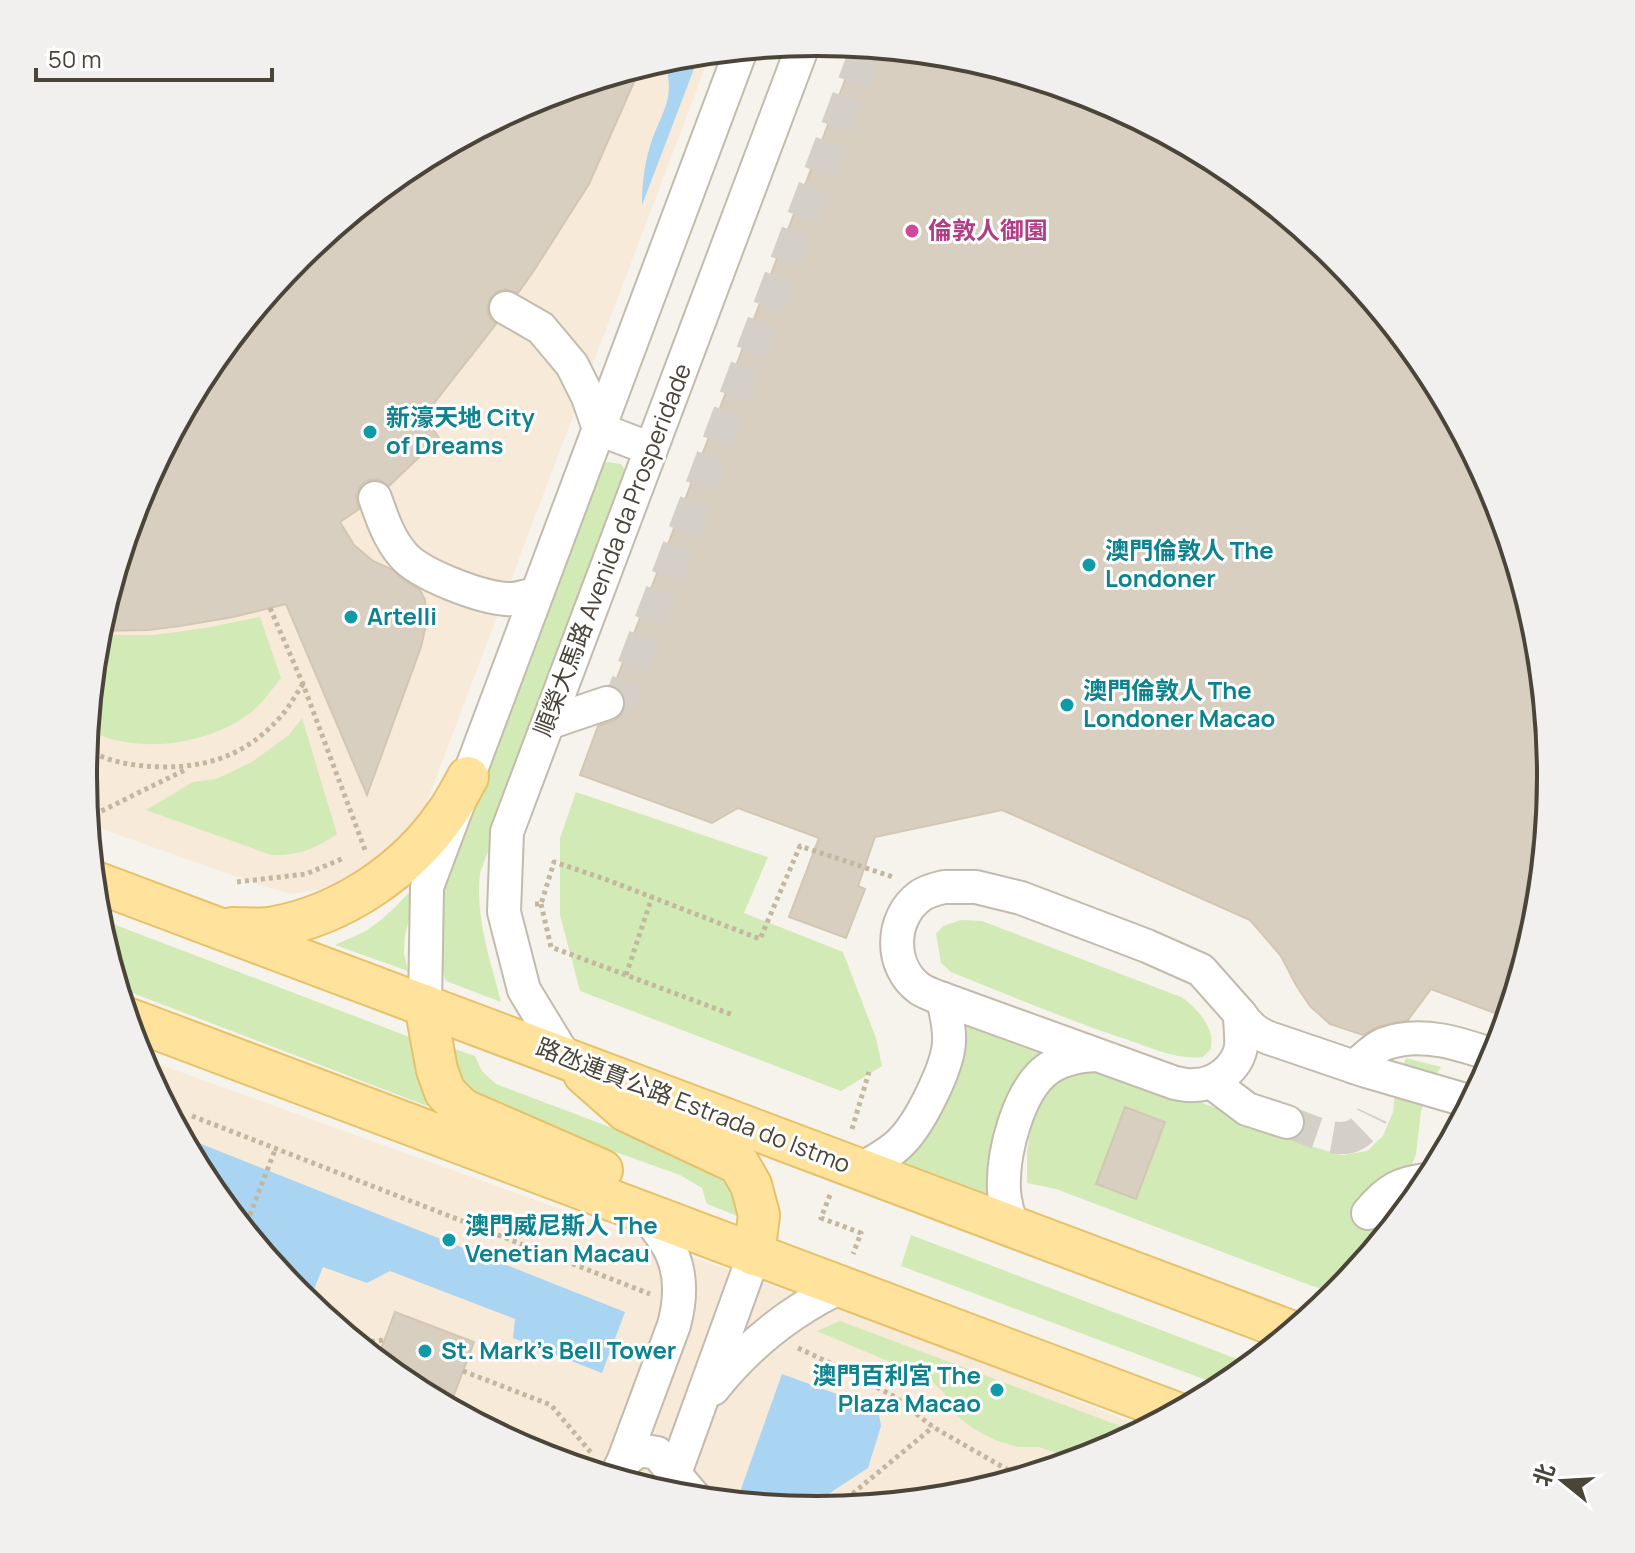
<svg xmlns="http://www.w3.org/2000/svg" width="1635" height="1553" viewBox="0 0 1635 1553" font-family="Manrope,'Noto Sans SC',sans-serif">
	<rect width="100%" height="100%" fill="#f6f3ec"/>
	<g fill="#f7ead8">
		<polygon points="711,52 425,807 401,836 363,871 323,889 291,894 254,883 88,824 83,776 97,633 139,495 298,257 410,166 537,98 675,56"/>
		<polygon points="139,1057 956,1352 1148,1429 1098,1455 960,1497 817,1511 674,1497 536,1455 409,1387 298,1296 207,1184"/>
	</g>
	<g fill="#d2eab5">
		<path d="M607,462L621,464L625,470V478L480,873C475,917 490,959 501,1002L446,981L438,958L443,883L601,467Z"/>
		<path d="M260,617L281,678C273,688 265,699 257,707C222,740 156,752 111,739C103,737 95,732 88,729L97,635H154L206,628Z"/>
		<path d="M302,718L337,834C314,849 299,856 271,855L146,810L193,782L216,779L252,762L289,735Z"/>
		<polygon points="576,792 768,857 744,913 843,952 876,1038 882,1066 841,1091 580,991 560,915 560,838"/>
		<path d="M418,883L405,935L404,953L408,971L335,945C347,939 360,935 370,928C389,915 403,899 418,883Z"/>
		<polygon points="97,918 428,1044 434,1103 427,1106 117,987"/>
		<path d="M961,920L982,921L1181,997C1193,1004 1208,1021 1211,1035C1212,1039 1211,1044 1211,1049L1203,1057C1179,1060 1154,1049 1131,1041C1070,1021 1011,996 951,972L941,963L936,934L943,926Z"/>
		<polygon points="955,1011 1062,1051 1036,1065 997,1210 885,1166"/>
		<polygon points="449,1047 475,1056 482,1071 496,1084 707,1164 734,1182 745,1219 707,1204 702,1188 680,1175 478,1103 459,1083"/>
		<polygon points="1406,1058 1441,1067 1434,1078 1421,1111 1416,1154 1383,1240 1339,1293 1312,1286 1056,1189 1027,1183 1027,1152 1033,1117 1043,1091 1080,1066 1164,1089 1257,1123 1275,1133 1310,1146 1342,1155 1367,1151 1383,1136 1393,1112 1396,1083"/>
		<polygon points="911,1235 1253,1365 1225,1387 901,1266"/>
		<polygon points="840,1321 1139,1433 1098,1455 1074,1463 1068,1457 1039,1447 1018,1447 995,1440 974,1429 957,1416 945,1394 930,1379 817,1331"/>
	</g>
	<g fill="#a9d4f2">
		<path d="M695,54L697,61L642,205C642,182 645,159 653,137C666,105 675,95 664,59L675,56Z"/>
		<polygon points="181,1136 625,1312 602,1373 513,1338 515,1319 390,1271 367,1283 323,1267 308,1304 298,1296 207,1184"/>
		<polygon points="782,1374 878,1409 881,1426 868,1468 804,1510 736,1503"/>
	</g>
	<g fill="#d8cfc1" stroke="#d3c7b4" stroke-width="2">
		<polygon points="858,46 961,56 1099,98 1226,166 1337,257 1428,369 1496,496 1538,634 1552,777 1538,920 1508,1018 1431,989 1408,1020 1379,1026 1363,1035 1330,1024 1310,1006 1296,985 1281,956 1250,920 1002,810 875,837 858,886 865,889 846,938 789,917 819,838 738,808 712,823 580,775 598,726 613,721 621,716 625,707 625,696 620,689 614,686"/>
		<polygon points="641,66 589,184 533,272 518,293 505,289 496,292 490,298 487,309 489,317 496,324 424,416 439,438 389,486 378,479 369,480 361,485 356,495 359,509 340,522 354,545 373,561 391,569 401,578 420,590 425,600 426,625 421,647 367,795 286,604 233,617 180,626 148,630 98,631 139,495 207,368 298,257 410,166 537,98"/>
		<polygon points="1125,1107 1165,1122 1136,1199 1096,1184"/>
		<polygon points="395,1312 474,1342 449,1408 409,1387 377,1360"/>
	</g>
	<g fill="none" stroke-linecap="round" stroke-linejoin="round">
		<g stroke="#d4d0c8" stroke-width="32" stroke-dasharray="32 16" stroke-linecap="butt">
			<polyline points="607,703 622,696 867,47"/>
			<path d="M1287,1122C1319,1132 1353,1156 1372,1115"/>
		</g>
		<g stroke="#c2bbae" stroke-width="36">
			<g id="minor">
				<polyline points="506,308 541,328 572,365 588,397 599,429 651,449"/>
				<path d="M375,498C382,518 389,539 403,555C420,575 480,597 506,599C517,600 527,596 537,593"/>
				<polyline points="548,723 607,703"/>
				<path d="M944,887H976L1021,898L1147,946L1201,970L1240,1014C1240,1025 1242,1037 1241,1047C1237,1068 1216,1085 1194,1085C1188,1086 1181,1084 1175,1083L943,999C935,996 926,993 920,989C889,967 890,918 920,896C927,891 936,889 944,887Z"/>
				<polyline points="425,1005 427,887 741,50"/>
				<path d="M1240,1014C1248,1026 1256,1033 1269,1038L1366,1071L1472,1102"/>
				<polyline points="566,1059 524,990 504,912 507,832 804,43"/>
				<path d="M1354,1067C1363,1060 1374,1048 1384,1044C1421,1030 1461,1044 1496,1056"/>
				<polyline points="1211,1082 1247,1109 1287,1122"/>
				<path d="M861,1169C875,1161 891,1153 902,1141C920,1123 948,1067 949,1042C950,1028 946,1013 943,999"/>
				<path d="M1368,1213C1389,1188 1400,1183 1431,1179"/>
				<path d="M1013,1226C1008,1215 1005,1204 1004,1191C1002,1155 1018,1089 1049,1068C1064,1058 1080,1056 1096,1055"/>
				<path d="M713,1389C748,1345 790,1311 841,1287"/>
				<polyline points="623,1462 639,1450 657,1453 696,1499"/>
				<path d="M614,1479L623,1462L674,1325C681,1299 682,1269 667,1244C661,1233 652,1223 644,1213"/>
				<polyline points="667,1495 754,1255"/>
			</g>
		</g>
		<g stroke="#e6c16a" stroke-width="44">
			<g id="major">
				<polyline points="93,881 1293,1332"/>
				<path d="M232,928C246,928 261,930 275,927C343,914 407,871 446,814C455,802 461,789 468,777"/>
				<polyline points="425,1005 437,1070 445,1092 462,1109 602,1170"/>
				<polyline points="127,1018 1177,1413"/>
				<polyline points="584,1074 626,1111 739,1164 751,1185 759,1215 754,1255"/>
			</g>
		</g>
		<g stroke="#c4b79f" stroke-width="5" stroke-dasharray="4 4" stroke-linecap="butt">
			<polyline points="270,608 303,684 365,850"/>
			<path d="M86,749C111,763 134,766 163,767C212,767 249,753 282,715C290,706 296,694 303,684"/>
			<polyline points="87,818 187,769"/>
			<polyline points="237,882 306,874 344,858"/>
			<polyline points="535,904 541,904 554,862 605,879 760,939 800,846 893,877"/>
			<polyline points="541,904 551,947 733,1015"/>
			<polyline points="626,975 652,897"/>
			<polyline points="192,1116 650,1294"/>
			<polyline points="852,1129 869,1072"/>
			<polyline points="830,1195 821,1218 861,1233 853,1254"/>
			<polyline points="244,1230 275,1150"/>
			<polyline points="355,1343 385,1340"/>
			<polyline points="798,1348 843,1369 895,1397 933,1427 1022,1478"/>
			<polyline points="463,1371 551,1405 593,1455"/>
			<polyline points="834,1509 933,1427"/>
		</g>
		<use href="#minor" stroke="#fff" stroke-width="32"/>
		<use href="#major" stroke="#ffe39c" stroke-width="40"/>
	</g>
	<circle fill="#d1479c" stroke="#fff" stroke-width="3" cx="912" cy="231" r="8"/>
	<g fill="#0f9aa8" stroke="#fff" stroke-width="3">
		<circle cx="370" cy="432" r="8"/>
		<circle cx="1089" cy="565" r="8"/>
		<circle cx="351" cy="617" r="8"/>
		<circle cx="1067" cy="705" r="8"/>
		<circle cx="449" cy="1240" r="8"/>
		<circle cx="425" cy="1351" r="8"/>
		<circle cx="997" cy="1390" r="8"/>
	</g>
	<g text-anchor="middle" stroke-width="6" stroke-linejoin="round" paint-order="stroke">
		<g font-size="24" font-weight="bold" fill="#b23c85" stroke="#fff" text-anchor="start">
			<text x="928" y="239">倫敦人御園</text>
		</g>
		<g font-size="24" font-weight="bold" fill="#0d838f" stroke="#fff" text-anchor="start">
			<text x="386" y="426">新濠天地 City<tspan x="386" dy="28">of Dreams</tspan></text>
			<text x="1105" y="559">澳門倫敦人 The<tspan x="1105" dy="28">Londoner</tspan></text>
			<text x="367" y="625">Artelli</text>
			<text x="1083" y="699">澳門倫敦人 The<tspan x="1083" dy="28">Londoner Macao</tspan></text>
			<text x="465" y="1234">澳門威尼斯人 The<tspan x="465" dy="28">Venetian Macau</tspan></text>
			<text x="441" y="1359">St. Mark's Bell Tower</text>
			<text x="981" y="1384" text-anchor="end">澳門百利宮 The<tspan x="981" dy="28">Plaza Macao</tspan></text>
		</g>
		<g font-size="24" fill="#4b4439" stroke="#fff">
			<text transform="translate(613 550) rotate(-69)" y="8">順榮大馬路 Avenida da Prosperidade</text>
			<text transform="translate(693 1106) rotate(21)" y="8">路氹連貫公路 Estrada do Istmo</text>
		</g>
	</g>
	<path d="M0 0H1635V1553H0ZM97 776a720 720 0 1 1 1440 0a720 720 0 1 1-1440 0Z" fill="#f1f0ef" fill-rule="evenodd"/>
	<path fill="none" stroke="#4b4439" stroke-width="4" d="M97 776a720 720 0 1 1 1440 0a720 720 0 1 1-1440 0Z"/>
	<g transform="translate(1563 1481) rotate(288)" stroke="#ffffff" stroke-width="6" paint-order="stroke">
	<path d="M0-6L14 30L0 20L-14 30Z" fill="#4b4439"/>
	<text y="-12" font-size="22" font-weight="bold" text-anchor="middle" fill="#4b4439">北</text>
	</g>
	<path d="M36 68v12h236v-12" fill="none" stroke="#4b4439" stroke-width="4"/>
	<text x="48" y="68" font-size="24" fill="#4b4439" stroke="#ffffff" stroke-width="6" paint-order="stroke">50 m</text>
</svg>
